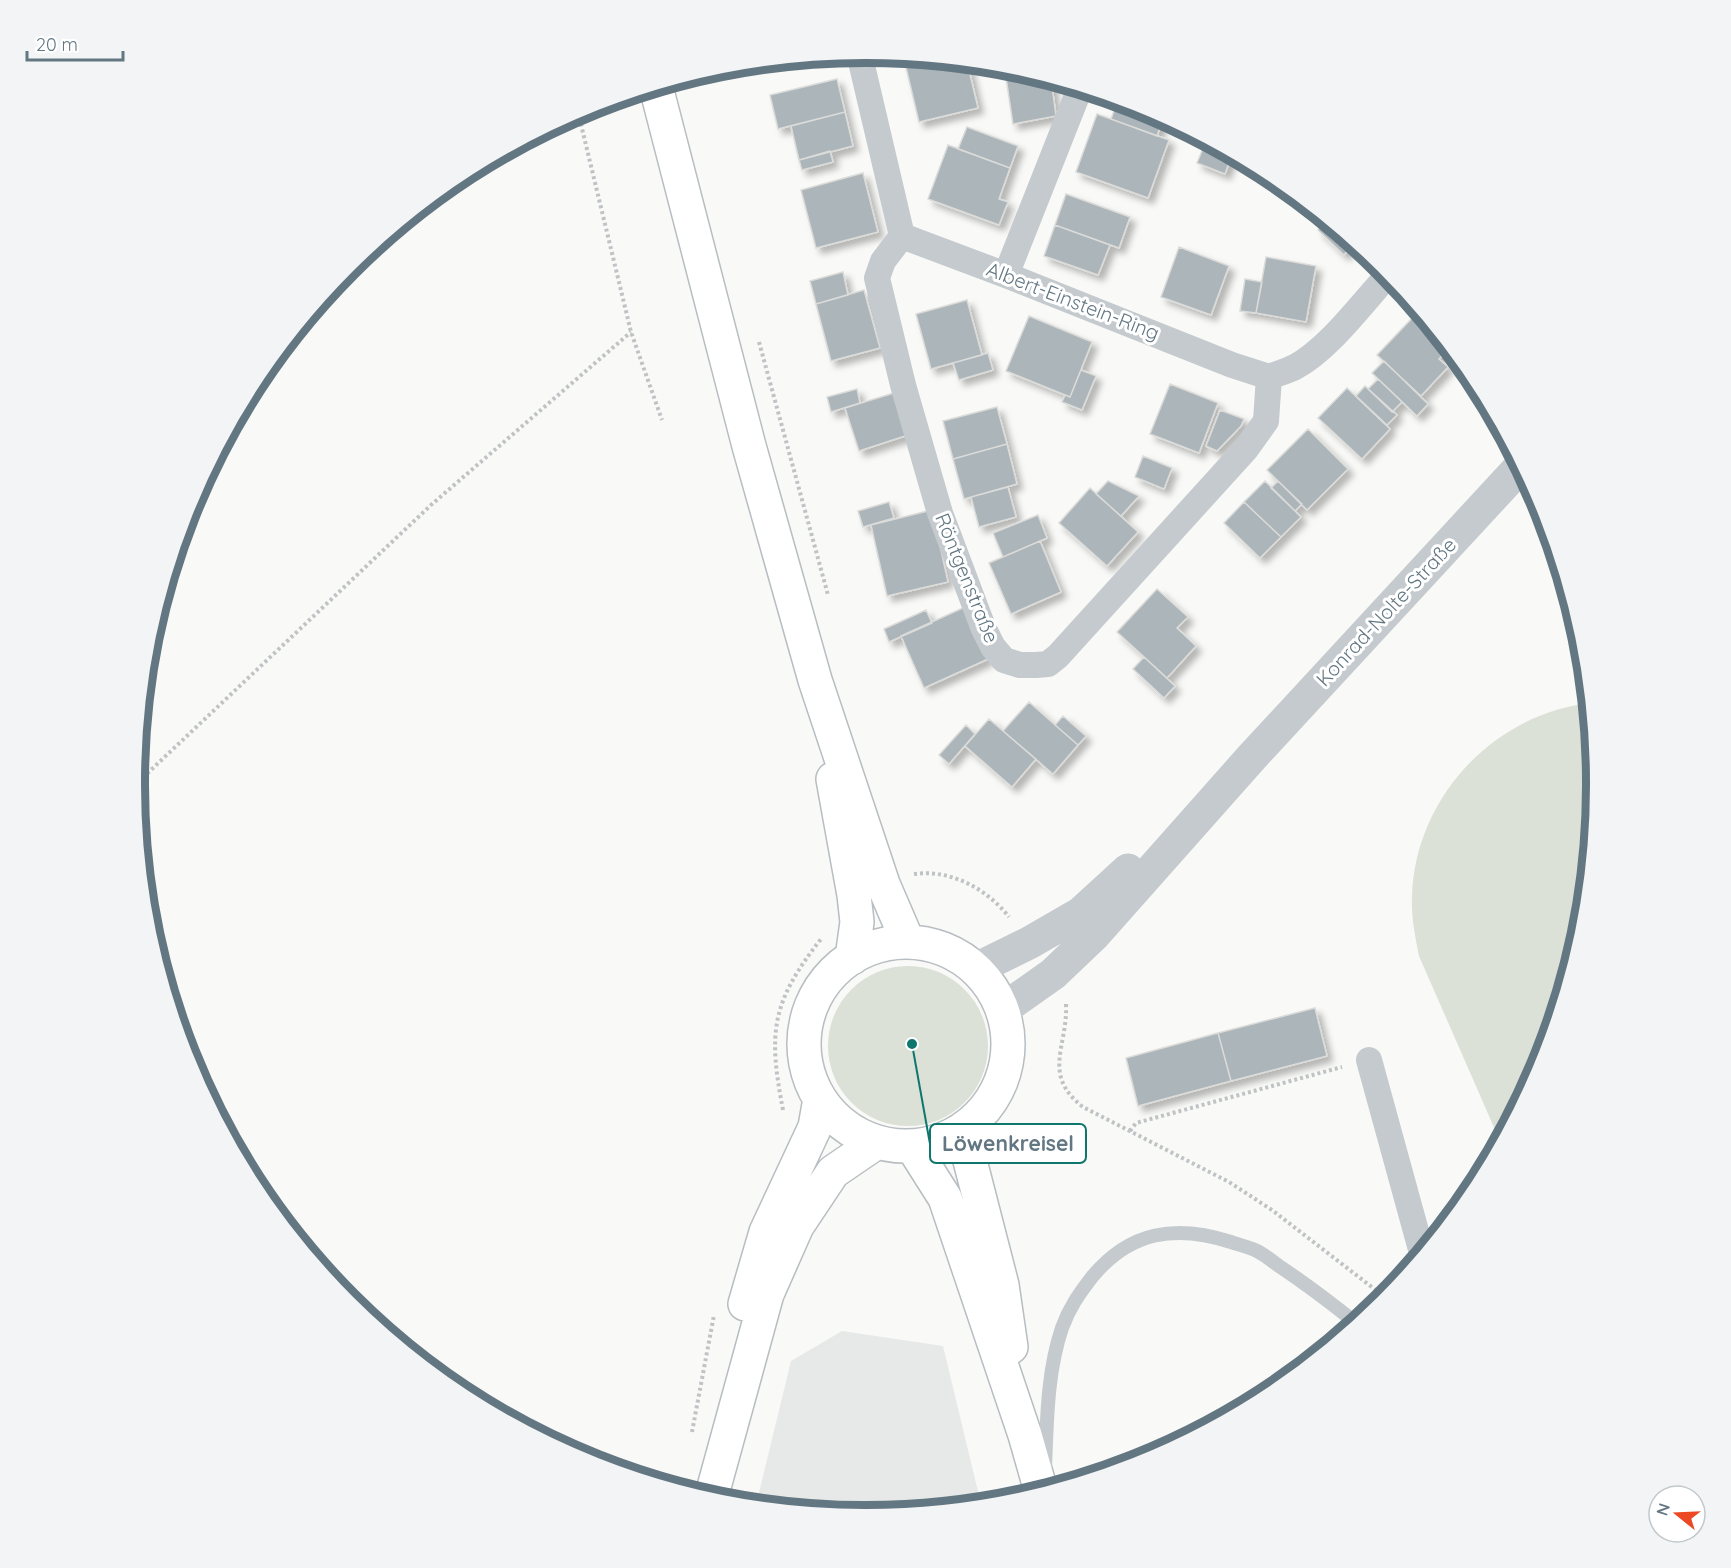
<svg xmlns="http://www.w3.org/2000/svg" width="1731" height="1568" font-family="Quicksand,sans-serif">
	<style>
		.built { fill: #e7e9e8 }
		.green { fill: #dbe1d7 }
		.building { fill: #abb5ba; stroke: #dbdbd9; stroke-width: 1.5; filter: url(#shadow) }
		.lines { fill: none; stroke-linecap: round; stroke-linejoin: round }
		.secondary-casing { stroke: #b7bdc1; stroke-width: 36 }
		.path { stroke: #c0c3c5; stroke-width: 4; stroke-dasharray: 3 3; stroke-linecap: butt }
		.service { stroke: #c4cacd; stroke-width: 14 }
		.minor { stroke: #c4cacd; stroke-width: 26 }
		.tertiary { stroke: #c4cacd; stroke-width: 33 }
		.secondary { stroke: #fff; stroke-width: 33 }
		.labels { text-anchor: middle; stroke-width: 6; stroke-linejoin: round; paint-order: stroke }
		.street-label { font-size: 20px; fill: #637783; stroke: #fff }
		.rim { fill: none; stroke: #637783; stroke-width: 8 }
		.leader { fill: none; stroke: #0f766e; stroke-width: 2 }
		.callout-dot { fill: #0f766e; stroke: #fff; stroke-width: 2 }
		.callout { fill: #fff; stroke: #0f766e; stroke-width: 2 }
		.callout-label { font-size: 21px; text-anchor: middle; font-weight: bold; fill: #637783 }
	</style>
	<defs>
		<filter id="shadow"><feDropShadow dx="5.5" dy="5.5" stdDeviation="3" flood-color="#0004"/></filter>
	</defs>
	<rect width="100%" height="100%" fill="#f9f9f7"/>
	<path class="built" d="M842,1331L943,1346L981,1504L866,1515L756,1505L791,1361Z"/>
	<path class="green" d="M1589,703L1597,784L1583,927L1541,1064L1500,1141L1419,956C1415,936 1411,916 1412,896C1415,799 1492,715 1589,703Z
		M828 1046a80 80 0 1 1 160 0a80 80 0 1 1-160 0Z"/>
	<path class="building" d="M923,58L967,62L978,108L919,122L905,63Z
		M1030,73L1051,79L1056,116L1013,124L1006,77Z
		M837,79L845,112L778,129L770,95Z
		M1118,100L1146,108L1163,118L1157,136L1111,119Z
		M845,112L853,146L799,160L791,126Z
		M1097,114L1169,140L1148,198L1076,172Z
		M967,127L1018,146L1010,168L958,149Z
		M1206,141L1232,154L1225,174L1197,163Z
		M948,145L1010,168L999,199L1008,202L999,225L928,199Z
		M830,151L833,162L802,170L799,160Z
		M863,173L878,232L816,248L801,190Z
		M1066,194L1130,217L1119,248L1055,225Z
		M1326,220L1354,243L1344,255L1318,230Z
		M1055,225L1110,245L1098,275L1044,256Z
		M1179,247L1229,266L1211,315L1161,297Z
		M1266,257L1316,266L1306,322L1256,313Z
		M843,272L848,295L816,304L810,281Z
		M1245,279L1262,282L1256,313L1240,311Z
		M864,290L880,348L831,361L816,304Z
		M967,300L982,355L931,369L916,314Z
		M1419,311L1449,348L1439,359L1448,367L1421,396L1377,355Z
		M1029,316L1092,342L1070,397L1006,371Z
		M988,353L993,370L959,380L953,363Z
		M1384,361L1428,404L1417,416L1372,373Z
		M1081,370L1096,376L1082,410L1062,402L1065,395L1070,397Z
		M1378,379L1402,402L1392,412L1368,389Z
		M1170,384L1218,403L1199,453L1150,434Z
		M1365,386L1397,415L1387,425L1356,396Z
		M1347,388L1390,429L1362,459L1318,418Z
		M857,389L860,403L831,412L827,397Z
		M894,393L908,435L859,451L845,408Z
		M997,407L1007,444L953,459L943,421Z
		M1220,410L1244,419L1241,426L1217,451L1206,446Z
		M1308,429L1348,469L1307,510L1267,470Z
		M1007,444L1017,484L964,499L953,459Z
		M1143,456L1172,468L1164,489L1135,477Z
		M1108,481L1139,496L1121,516L1096,494Z
		M1265,481L1301,517L1281,537L1244,502Z
		M1278,481L1302,504L1295,511L1271,488Z
		M1008,487L1016,517L979,527L971,497Z
		M1090,488L1138,532L1107,566L1059,523Z
		M889,502L894,518L863,527L858,511Z
		M1244,502L1281,537L1260,558L1224,523Z
		M932,510L948,582L887,596L871,525Z
		M1038,515L1047,538L1003,557L993,533Z
		M1040,541L1061,592L1011,614L989,563Z
		M1157,589L1188,617L1177,628L1196,646L1167,678L1117,632Z
		M965,607L988,659L924,688L901,636Z
		M926,610L932,623L889,642L884,629Z
		M1144,657L1175,686L1164,698L1133,669Z
		M1029,702L1078,745L1053,774L1003,731Z
		M1063,716L1086,736L1078,745L1055,725Z
		M989,719L1036,759L1012,787L965,746Z
		M966,725L975,734L949,764L939,755Z
		M1315,1008L1327,1056L1231,1081L1218,1033Z
		M1218,1033L1231,1081L1138,1106L1126,1058Z"/>
	<g class="lines">
		<defs>
			<path id="secondary" d="M656,87L749,446L815,680L883,884L908,942
				M833,779L854,895L857,922L852,958
				M804 1044a102 102 0 1 1 204 0a102 102 0 1 1-204 0Z
				M968,1125V1153L1002,1285L1011,1347
				M912,1146L945,1198L1025,1435L1041,1491
				M745,1304L766,1232L815,1127L820,1099
				M711,1498L767,1294L797,1226L833,1172L877,1142"/>
		</defs>
		<use href="#secondary" class="secondary-casing"/>
		<path class="path" d="M578,112L631,332L662,420
			M759,342L828,595
			M134,786L431,505L631,332
			M914,874C951,869 987,889 1009,917
			M1066,1004C1068,1047 1041,1074 1083,1107L1229,1182L1272,1210L1386,1298
			M783,1110C768,1032 771,1003 821,939
			M1130,1131L1136,1123L1342,1067
			M692,1432L714,1315"/>
		<path class="service" d="M1045,1467C1047,1421 1047,1372 1062,1328C1069,1308 1079,1294 1092,1277C1130,1231 1176,1224 1231,1242C1239,1245 1249,1247 1257,1251C1265,1255 1272,1261 1279,1266C1306,1284 1331,1303 1356,1323"/>
		<path class="minor" d="M859,53L902,236L1006,275L1232,365L1269,377C1277,374 1287,371 1295,367C1329,349 1363,302 1389,274
			M902,236L883,261L877,278L903,385L940,513L983,627L993,647L1004,660L1020,665H1036L1048,664L1058,656L1246,449L1266,421L1269,377
			M1006,275L1080,88
			M1369,1060L1422,1253"/>
		<path class="tertiary" d="M976,969L1029,943L1081,913L1128,870
			M1002,1010L1053,974L1094,935L1251,758L1521,466"/>
		<use href="#secondary" class="secondary"/>
	</g>
	<g class="labels">
		<g class="street-label">
			<text transform="translate(1073 301) rotate(21)" y="7">Albert-Einstein-Ring</text>
			<text transform="translate(967 578) rotate(68)" y="7">Röntgenstraße</text>
			<text transform="translate(1386 612) rotate(-47)" y="7">Konrad-Nolte-Straße</text>
		</g>
	</g>
	<path d="M0 0H1731V1568H0ZM865 63H866A720 720 0 0 1 1586 783V785A720 720 0 0 1 866 1505H865A720 720 0 0 1 145 785V783A720 720 0 0 1 865 63Z" fill="#f3f4f5" fill-rule="evenodd"/>
	<path class="rim" d="M865 63H866A720 720 0 0 1 1586 783V785A720 720 0 0 1 866 1505H865A720 720 0 0 1 145 785V783A720 720 0 0 1 865 63Z"/>
	<path class="leader" d="M912 1044L930 1144"/>
	<circle class="callout-dot" cx="912" cy="1044" r="6"/>
	<rect class="callout" x="930" y="1124" width="156" height="39" rx="6"/>
	<g class="callout-label">
		<text x="1008" y="1151">Löwenkreisel</text>
	</g>
	<g transform="translate(1677 1514) rotate(288)"><circle r="28" fill="#ffffff" stroke="#c1c9cd" stroke-width="1.5"/>
	<path d="M0-4.5L10 22L0 15L-10 22Z" fill="#ec4824"/>
	<text y="-9" font-size="16" font-weight="bold" text-anchor="middle" fill="#637783">N</text>
	</g>
	<path d="M27 51v9h96v-9" fill="none" stroke="#637783" stroke-width="3"/>
	<text x="36" y="51" font-size="18" fill="#637783" stroke="#ffffff" stroke-width="4.5" paint-order="stroke">20 m</text>
</svg>
